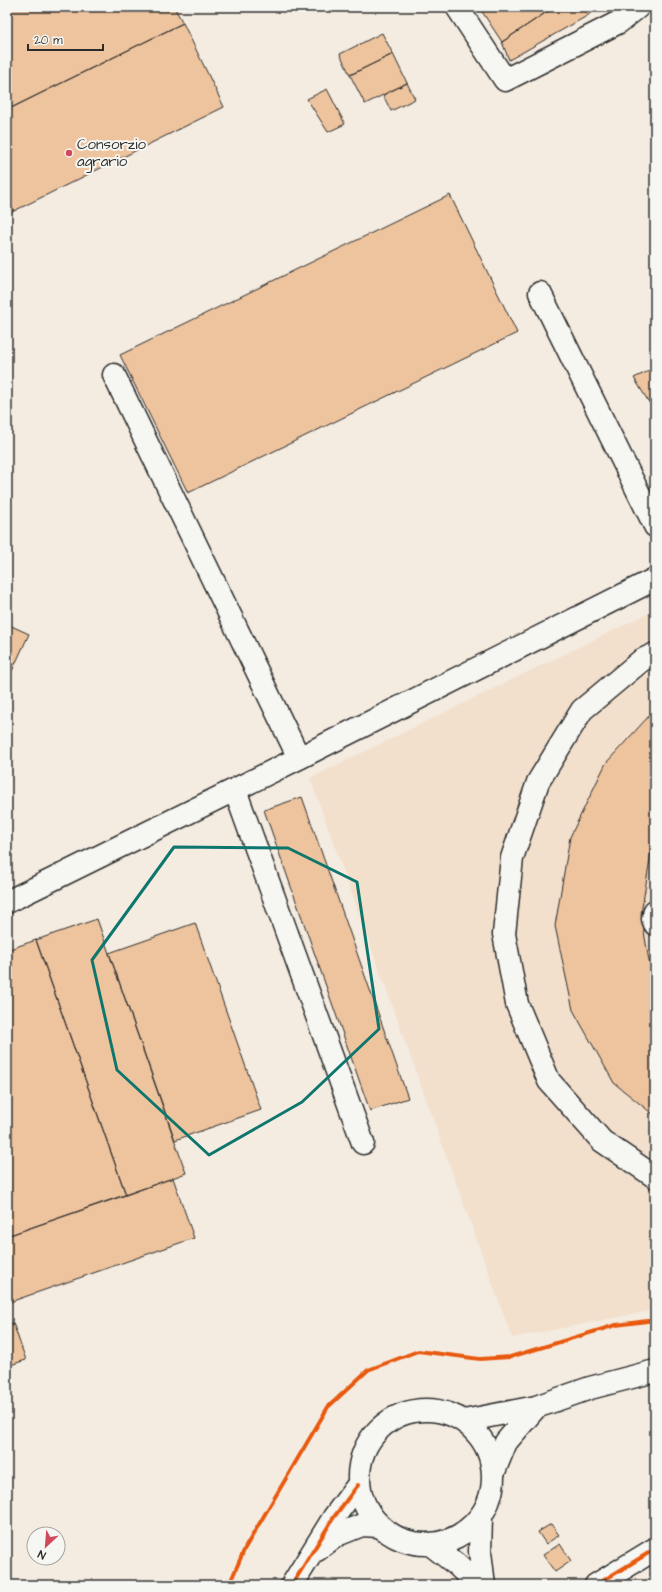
<svg xmlns="http://www.w3.org/2000/svg" width="662" height="1592" font-family="'Architects Daughter',sans-serif">
	<style>
		.built { fill: #f2e0cd }
		.building { fill: #eec49e; stroke: #2b2b2b }
		.lines { fill: none; stroke-linecap: round; stroke-linejoin: round }
		.minor-casing { stroke: #2b2b2b; stroke-width: 25 }
		.major-casing { stroke: #2b2b2b; stroke-width: 25 }
		.minor { stroke: #f6f6f2; stroke-width: 22 }
		.major { stroke: #f6f6f2; stroke-width: 22 }
		.cycleway-casing { stroke: #f6f6f2; stroke-width: 6 }
		.cycleway { stroke: #e8590c; stroke-width: 4 }
		.marked { fill: none; stroke: #0f766e; stroke-width: 3; stroke-linejoin: round }
		.poi-dot { fill: #d1495b; stroke: #f6f6f2; stroke-width: 1.5 }
		.labels { text-anchor: middle; stroke-width: 4; stroke-linejoin: round; paint-order: stroke }
		.poi-label { font-size: 15px; fill: #2b2b2b; stroke: #f6f6f2; text-anchor: start }
	</style>
	<rect width="100%" height="100%" fill="#f4ece1"/>
	<filter id="ink" filterUnits="userSpaceOnUse"><feTurbulence type="fractalNoise" baseFrequency=".025" numOctaves="2"/><feDisplacementMap in="SourceGraphic" scale="8" xChannelSelector="R" yChannelSelector="G"/><feConvolveMatrix kernelMatrix="1 2 1 2 8 2 1 2 1" color-interpolation-filters="sRGB"/></filter>
	<g filter="url(#ink)">
		<path class="built" d="M655,610V1310L512,1338L310,778Z"/>
		<path class="building" d="M7,7H174L183,23L7,110Z
			M479,7H554L502,42Z
			M554,7H598L587,16L509,60L502,42Z
			M183,23L224,107L14,211L7,196V110Z
			M382,33L393,54L350,75L340,54Z
			M393,54L407,83L365,104L350,75Z
			M407,83L415,99L391,111L383,95Z
			M327,89L345,124L328,132L307,99Z
			M450,195L517,333L188,493L120,355Z
			M7,196L14,211L7,215Z
			M655,368V402L650,404L634,378Z
			M7,624L29,634L7,682Z
			M655,712V848L651,853L641,914L649,961L655,976V1116L614,1083L573,1010L555,926L570,837L606,763L648,717Z
			M302,797L408,1098L370,1111L264,810Z
			M97,919L186,1173L126,1195L36,940Z
			M195,923L261,1110L175,1140L109,953Z
			M36,940L126,1195L7,1236V950Z
			M173,1178L194,1238L7,1303V1236Z
			M13,1323L26,1360L7,1366V1325Z
			M551,1524L559,1535L546,1544L538,1532Z
			M560,1544L571,1561L555,1572L543,1555Z"/>
		<g class="lines">
			<defs>
				<path id="minor" d="M457,7L505,80L619,22L638,7
					M540,293L655,526
					M114,375L299,758
					M655,654L642,660L582,710L538,782L512,858L504,934L517,1004L549,1081L602,1141L655,1177
					M235,790L363,1143
					M7,902L299,758L655,579
					M655,911L653,919L655,924
					M317,1550L337,1535L362,1525L379,1526
					M292,1585L334,1517L358,1485
					M596,1585L655,1549"/>
				<path id="major" d="M359 1477a67 67 0 1 1 134 0a67 67 0 1 1-134 0Z
					M464,1421L536,1407L590,1388L655,1371
					M493,1474L506,1442L536,1407
					M481,1517L480,1552L484,1585
					M430,1544L457,1565L478,1585"/>
			</defs>
			<use href="#minor" class="minor-casing"/>
			<use href="#major" class="major-casing"/>
			<use href="#minor" class="minor"/>
			<use href="#major" class="major"/>
			<defs>
				<path id="cycleway" d="M229,1585L245,1548L328,1407L368,1370L418,1351L480,1359L510,1357L616,1325L655,1320
					M292,1585L334,1517L358,1485
					M596,1585L655,1549"/>
			</defs>
			<use href="#cycleway" class="cycleway-casing"/>
			<use href="#cycleway" class="cycleway"/>
		</g>
	</g>
	<path class="marked" d="M174,847L288,848L357,882L379,1029L302,1102L209,1155L117,1070L92,960Z"/>
	<circle class="poi-dot" cx="69" cy="153" r="4"/>
	<g class="labels">
		<g class="poi-label">
			<text x="77" y="149">Consorzio<tspan x="77" dy="17">agrario</tspan></text>
		</g>
	</g>
	<rect width="662" height="1592" fill="none" stroke="#f6f6f2" stroke-width="24"/>
	<rect x="12" y="12" width="638" height="1568" fill="none" stroke="#2b2b2b" stroke-width="1.5" filter="url(#ink)"/>
	<g transform="translate(46 1546) rotate(206)"><circle r="19" fill="#f6f6f2" stroke="#a5a5a2"/>
	<path d="M0-3L7 15L0 10L-7 15Z" fill="#d1495b"/>
	<text y="-6" font-size="11" font-weight="bold" text-anchor="middle" fill="#2b2b2b">N</text>
	</g>
	<path d="M28 44v6h75v-6" fill="none" stroke="#2b2b2b" stroke-width="2"/>
	<text x="34" y="44" font-size="12" fill="#2b2b2b" stroke="#f6f6f2" stroke-width="3" paint-order="stroke">20 m</text>
</svg>
